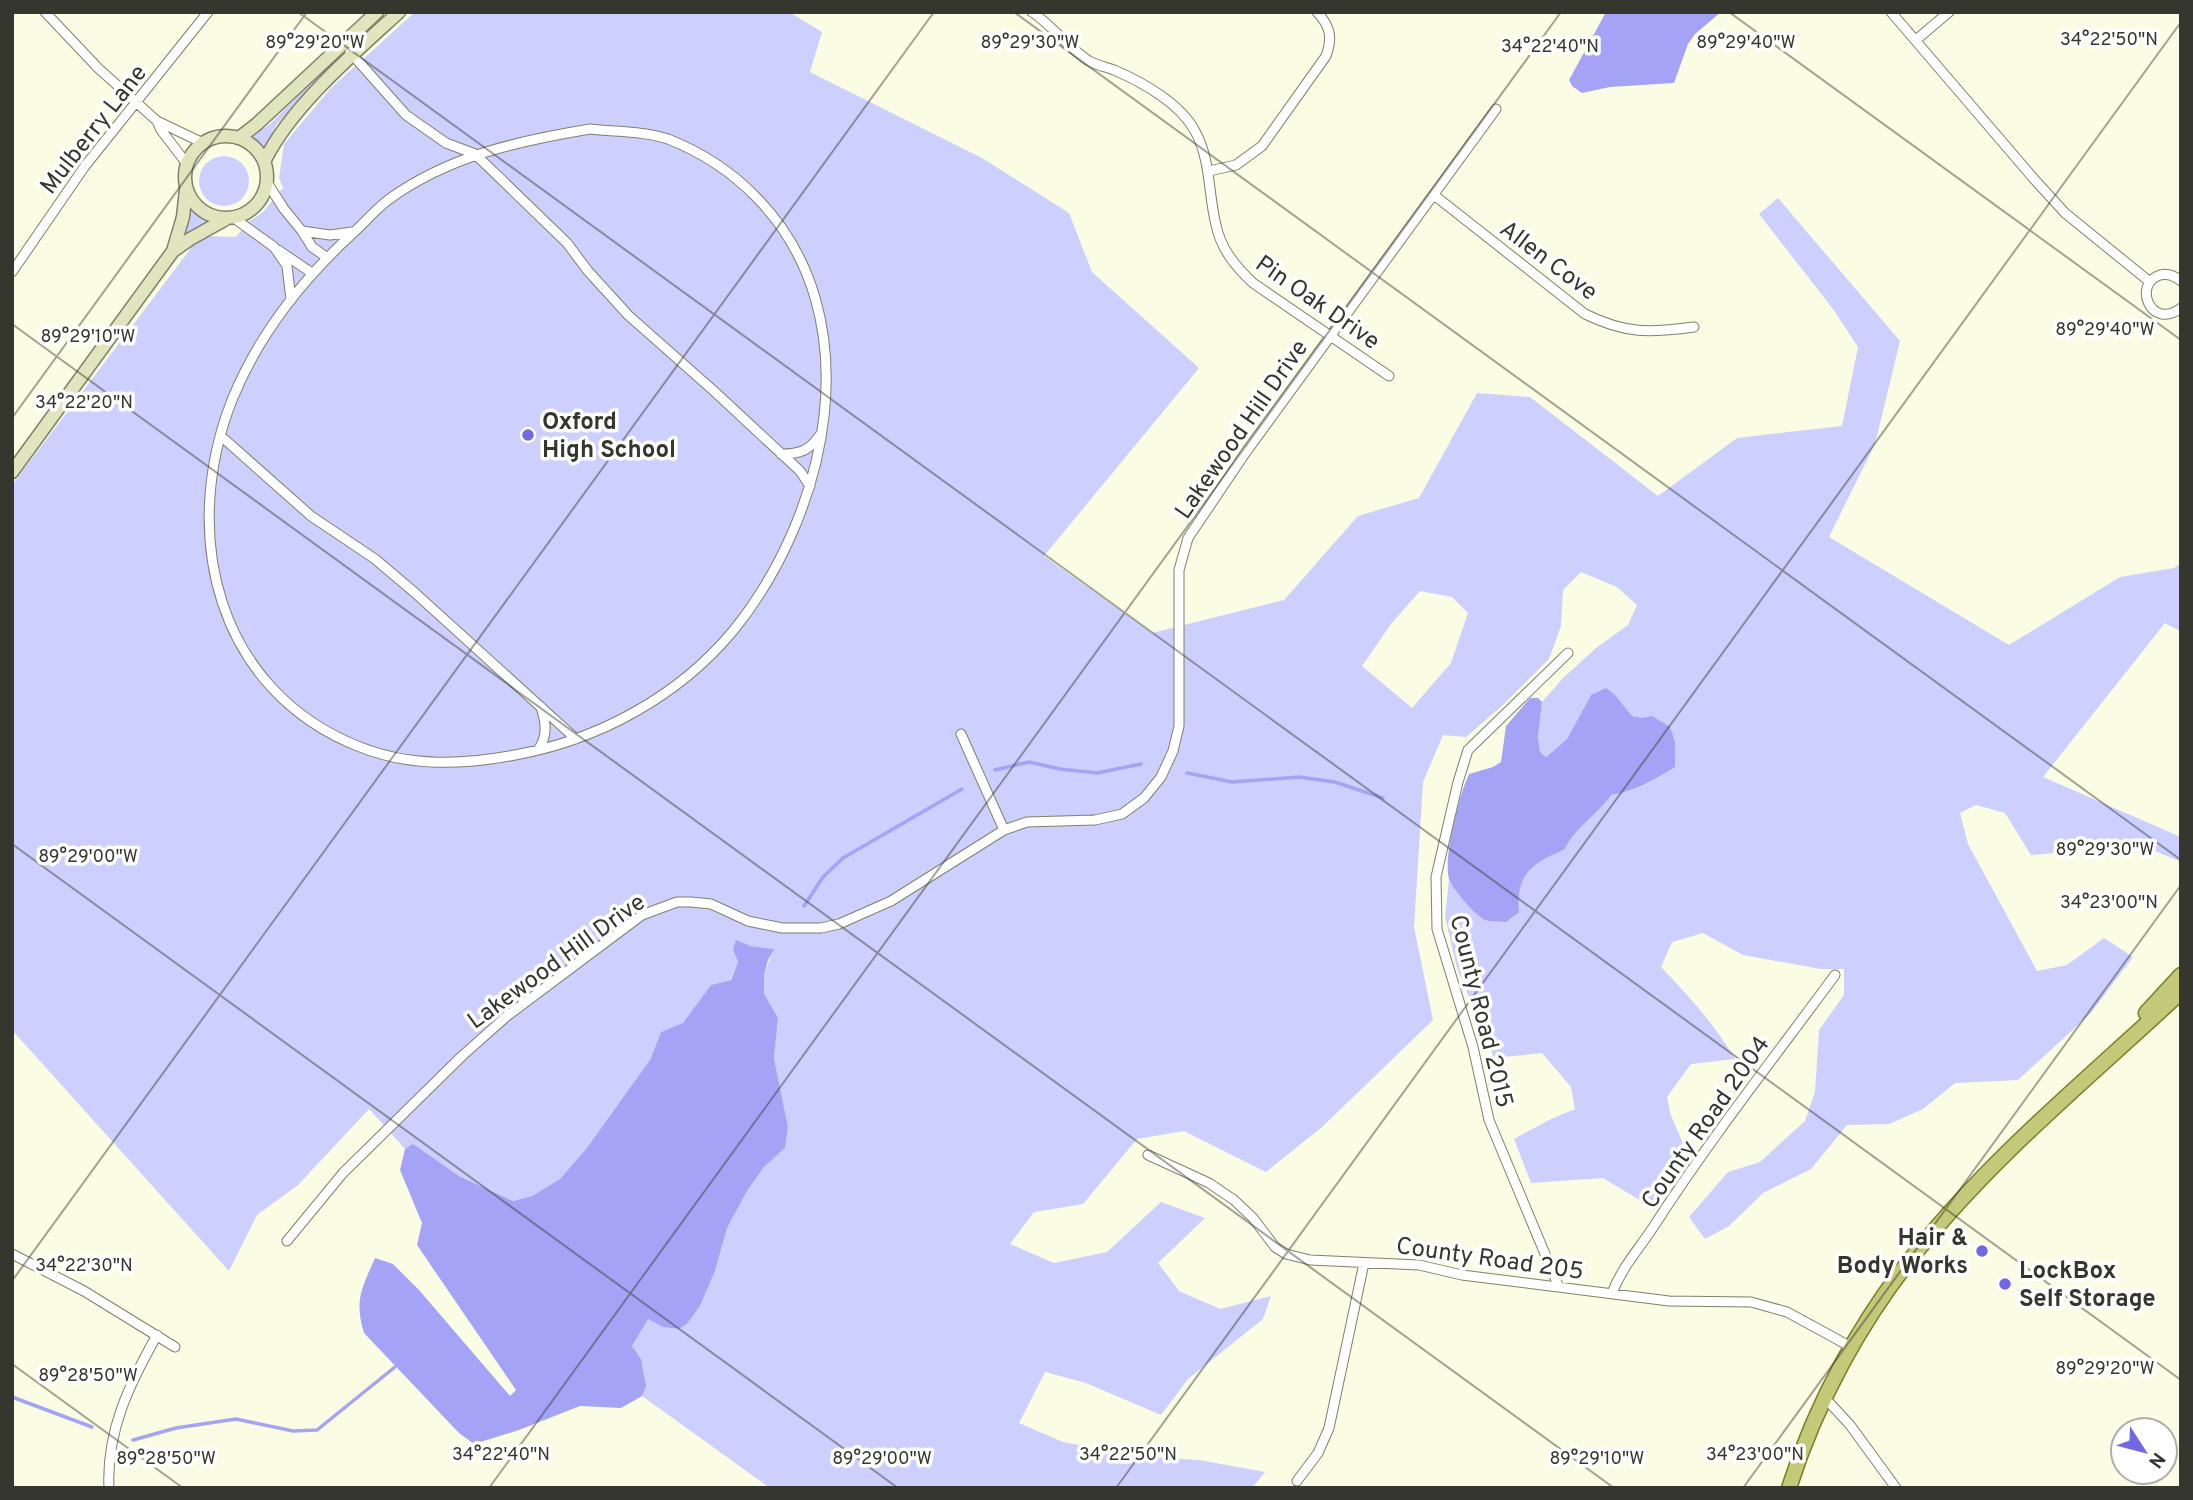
<svg xmlns="http://www.w3.org/2000/svg" width="2193" height="1500" font-family="Overpass,sans-serif">
	<style>
		.green { fill: #cdcffe; fill-rule: evenodd }
		.water { fill: #a4a3f6 }
		.lines { fill: none; stroke-linecap: round; stroke-linejoin: round }
		.stream { stroke: #a4a3f6; stroke-width: 3.5 }
		.street-casing { stroke: #7e816b; stroke-width: 11 }
		.secondary-casing { stroke: #7e816b; stroke-width: 15 }
		.primary-casing { stroke: #787e25; stroke-width: 17 }
		.street { stroke: #fff; stroke-width: 9 }
		.secondary { stroke: #e1e4bc; stroke-width: 12 }
		.primary { stroke: #c4c97a; stroke-width: 14 }
		.ticks { fill: none; stroke: #35362d; stroke-width: 2; stroke-opacity: 0.45 }
		.poi-dot { fill: #7368e3; stroke: #fff; stroke-width: 2.5 }
		.labels { text-anchor: middle; stroke-width: 7; stroke-linejoin: round; paint-order: stroke }
		.street-label { font-size: 24px; fill: #35362d; stroke: #fff }
		.poi-label { font-size: 24px; font-weight: bold; fill: #35362d; stroke: #fff; text-anchor: start }
		.ticks-label { font-size: 18px; text-anchor: middle; fill: #35362d; stroke: #fff; stroke-width: 7; stroke-linejoin: round; paint-order: stroke }
	</style>
	<rect width="100%" height="100%" fill="#fafde4"/>
	<path class="green" d="M415,12H789L822,32L810,72L982,158L1069,213L1092,272L1199,368L1044,556L1152,633L1284,600L1358,516L1419,498L1477,393L1530,397L1658,496L1737,438L1842,426L1858,347L1833,309L1759,214L1778,198L1900,341L1875,444L1829,537L2009,645L2120,577L2174,568L2181,563V632L2165,623L2043,777L2181,837V862L2155,851L2110,841L2076,851L2031,855L2005,813L1976,805L1960,813L1968,844L2037,971L2067,965L2104,938L2133,957L2090,1014L2018,1080L1955,1083L1923,1109L1889,1124L1847,1125L1811,1169L1763,1193L1729,1226L1705,1239L1689,1217L1728,1172L1760,1162L1805,1121L1815,1092L1819,1030L1844,995V969H1821L1743,955L1703,933L1672,942L1661,967C1689,996 1715,1025 1735,1059L1691,1064L1667,1097L1671,1116L1686,1150L1651,1207L1603,1178L1531,1183L1514,1139L1551,1119L1575,1109L1571,1087L1542,1053L1494,1058L1457,968L1445,917L1449,880L1460,897L1519,912C1516,874 1532,863 1564,850C1575,828 1598,815 1611,794C1635,792 1655,780 1675,767L1643,718L1632,716L1615,695H1591L1567,739L1546,757L1540,752L1538,737L1542,702L1562,679L1596,648L1628,625L1637,605L1617,587L1581,572L1563,590L1561,626L1549,659L1503,705L1466,737L1443,735L1423,782L1414,927L1433,1020L1322,1127L1266,1172L1184,1131L1137,1139L1083,1204L1034,1212L1010,1244L1054,1263L1107,1252L1161,1202L1205,1218L1158,1263L1179,1291L1220,1309L1271,1296L1263,1319L1188,1379L1161,1415L1086,1383L1045,1372L1019,1423L1063,1442L1136,1456L1199,1460L1265,1472L1252,1488H770L642,1396C649,1379 642,1361 632,1346L648,1318L663,1327L679,1329L687,1324L700,1306L715,1271L727,1228L747,1191L764,1167L785,1148L788,1127L774,1058L778,1018L764,995V975L773,949L750,946L733,950L738,962L730,980L711,985L683,1024L661,1032L650,1060L588,1148L560,1179L532,1196L513,1201L459,1176L413,1145L405,1149L369,1109L298,1185L257,1215L229,1271L12,1030V485L194,244L207,236L236,237L248,222L262,213L283,188L279,178L284,144L331,88ZM1420,591L1452,597L1468,613L1451,663L1412,708L1362,666L1391,624Z
		M335,58L337,63L276,125L263,153L248,139L270,124Z
		M199 181a25 25 0 1 1 50 0a25 25 0 1 1-50 0Z
		M188,198L197,210L213,218V221L192,230L178,242Z"/>
	<path class="water" d="M1606,12H1721L1695,34L1688,44L1674,83L1610,87L1582,93L1572,86L1569,80Z
		M1606,688L1615,695L1632,716L1643,718L1652,716L1670,727L1675,742V767C1655,780 1635,791 1611,795C1597,815 1575,828 1564,850C1532,863 1516,874 1519,912L1506,922C1500,921 1490,922 1485,920C1475,915 1453,890 1449,879C1443,857 1459,795 1469,774L1493,767L1501,762L1506,726L1530,698H1538L1542,702L1538,737L1540,752L1546,757L1567,739L1591,695Z
		M736,940L750,946L774,949L768,960L764,975V994L778,1018L774,1058L788,1127L785,1148L764,1167L747,1191L727,1228L715,1271L700,1306L687,1324L679,1329L663,1327L648,1319L632,1346L641,1359L646,1386L642,1396L621,1408L580,1406L519,1430L474,1444L459,1433L364,1333C354,1300 362,1288 375,1258L393,1264L419,1290L510,1396L516,1390L417,1245L422,1223L400,1170L405,1149L413,1144L459,1176L513,1201L532,1196L560,1179L587,1148L650,1060L661,1032L683,1023L711,985L731,980L738,962L733,950Z"/>
	<g class="lines">
		<path class="stream" d="M995,770L1029,762L1060,769L1097,773L1141,764
			M1187,773L1232,782L1299,777L1335,782L1383,798
			M804,906L823,877L843,858L962,789
			M12,1397L92,1427
			M133,1440L176,1428L236,1419L293,1431L317,1430L395,1367"/>
		<defs>
			<path id="street" d="M45,12L98,68L157,121L203,143
				M1032,12C1052,25 1067,47 1089,61C1096,65 1106,67 1114,70C1142,82 1180,103 1195,131C1211,160 1208,193 1216,225C1221,249 1235,266 1253,283L1389,376
				M1891,12L2034,179L2065,213L2150,282
				M1916,40L1949,12
				M350,52L406,115L446,143L475,154L567,243L588,271L628,315L715,392L800,471L810,486
				M157,121L161,130L187,164
				M590,129C615,132 644,131 668,139C701,152 733,173 757,198C873,317 828,514 733,631C678,697 598,740 515,755C463,765 410,767 360,747C217,691 179,535 232,400C258,336 302,280 352,234C364,223 375,210 388,200C448,156 518,141 590,129Z
				M1209,171L1236,165L1262,146L1326,56C1333,37 1330,26 1317,12
				M268,184L284,209L302,231L330,235L352,232
				M1434,195L1585,314C1626,334 1649,333 1694,327
				M234,218L274,247L287,266L291,300
				M302,231L312,247L326,257
				M278,250L312,273
				M12,272L85,166L208,12
				M2181,281C2175,276 2168,273 2160,275C2132,284 2151,331 2181,308
				M222,437L311,516L375,559L414,592L576,739
				M781,454C800,454 809,451 820,435
				M961,734L1004,830
				M538,750C548,736 546,723 541,707
				M1148,1155L1209,1183L1234,1200L1253,1218L1275,1247L1286,1254L1310,1260L1419,1265L1462,1275L1669,1301L1751,1302L1787,1312L1853,1348
				M287,1241L343,1173L462,1056L507,1016L642,915L677,902H691L711,904L748,921L782,928H821L839,924L891,901L1004,830L1027,822L1095,820L1122,814L1144,798L1161,777L1173,751L1179,726V570L1188,538L1246,452L1496,109
				M12,1254L84,1291L175,1347
				M1558,1285L1489,1120L1473,1047L1437,929L1436,877L1458,782L1468,750L1568,653
				M1612,1293C1622,1267 1639,1249 1654,1226C1710,1139 1774,1058 1835,975
				M1825,1398L1850,1425L1896,1488
				M1297,1481L1318,1453L1329,1428L1364,1263
				M109,1488C106,1431 130,1383 157,1335"/>
			<path id="secondary" d="M185 177a41 41 0 1 1 82 0a41 41 0 1 1-82 0Z
				M239,138L257,124L377,12
				M265,160C292,106 354,53 399,12
				M173,251L183,217L186,190
				M12,472L173,251L190,239L226,219"/>
			<path id="primary" d="M2146,1013L2181,975
				M1789,1488C1816,1403 1861,1320 1917,1251C1994,1155 2091,1076 2181,992"/>
		</defs>
		<use href="#street" class="street-casing"/>
		<use href="#secondary" class="secondary-casing"/>
		<use href="#primary" class="primary-casing"/>
		<use href="#street" class="street"/>
		<use href="#secondary" class="secondary"/>
		<use href="#primary" class="primary"/>
	</g>
	<path class="ticks" d="M298,12L2181,1380M1014,12L2181,860M1729,12L2181,340M12,324L1614,1488M12,418L307,12M12,844L898,1488M12,1281L934,12M12,1364L183,1488M489,1488L1561,12M1116,1488L2181,22M1743,1488L2181,885"/>
	<g class="poi-dot">
		<circle cx="528" cy="435" r="7"/>
		<circle cx="1982" cy="1251" r="7"/>
		<circle cx="2005" cy="1284" r="7"/>
	</g>
	<g class="labels">
		<g class="street-label">
			<text transform="translate(93 129) rotate(-52)" y="8">Mulberry Lane</text>
			<text transform="translate(1549 260) rotate(37)" y="8">Allen Cove</text>
			<text transform="translate(1318 302) rotate(35)" y="8">Pin Oak Drive</text>
			<text transform="translate(1241 429) rotate(-55)" y="8">Lakewood Hill Drive</text>
			<text transform="translate(556 961) rotate(-36)" y="8">Lakewood Hill Drive</text>
			<text transform="translate(1482 1011) rotate(76)" y="8">County Road 2015</text>
			<text transform="translate(1705 1122) rotate(-55)" y="8">County Road 2004</text>
			<text transform="translate(1490 1258) rotate(8)" y="8">County Road 205</text>
		</g>
		<g class="poi-label">
			<text x="542" y="429">Oxford<tspan x="542" dy="28">High School</tspan></text>
			<text x="1968" y="1245" text-anchor="end">Hair &amp;<tspan x="1968" dy="28">Body Works</tspan></text>
			<text x="2019" y="1278">LockBox<tspan x="2019" dy="28">Self Storage</tspan></text>
		</g>
	</g>
	<g class="ticks-label">
		<text x="2109" y="45">34°22'50"N</text>
		<text x="1030" y="48">89°29'30"W</text>
		<text x="1746" y="48">89°29'40"W</text>
		<text x="315" y="48">89°29'20"W</text>
		<text x="1550" y="52">34°22'40"N</text>
		<text x="2105" y="335">89°29'40"W</text>
		<text x="88" y="342">89°29'10"W</text>
		<text x="84" y="408">34°22'20"N</text>
		<text x="2105" y="855">89°29'30"W</text>
		<text x="88" y="862">89°29'00"W</text>
		<text x="2109" y="908">34°23'00"N</text>
		<text x="84" y="1271">34°22'30"N</text>
		<text x="2105" y="1374">89°29'20"W</text>
		<text x="88" y="1381">89°28'50"W</text>
		<text x="501" y="1460">34°22'40"N</text>
		<text x="1128" y="1460">34°22'50"N</text>
		<text x="1755" y="1460">34°23'00"N</text>
		<text x="166" y="1464">89°28'50"W</text>
		<text x="882" y="1464">89°29'00"W</text>
		<text x="1597" y="1464">89°29'10"W</text>
	</g>
	<rect width="2193" height="1500" fill="none" stroke="#35362d" stroke-width="28"/>
	<g transform="translate(2144 1451) rotate(126)"><circle r="33" fill="#ffffff" stroke="#aeafab" stroke-width="2"/>
	<path d="M0-5L12 26L0 18L-12 26Z" fill="#7368e3"/>
	<text y="-10" font-size="19" font-weight="bold" text-anchor="middle" fill="#35362d">N</text>
	</g>
</svg>
